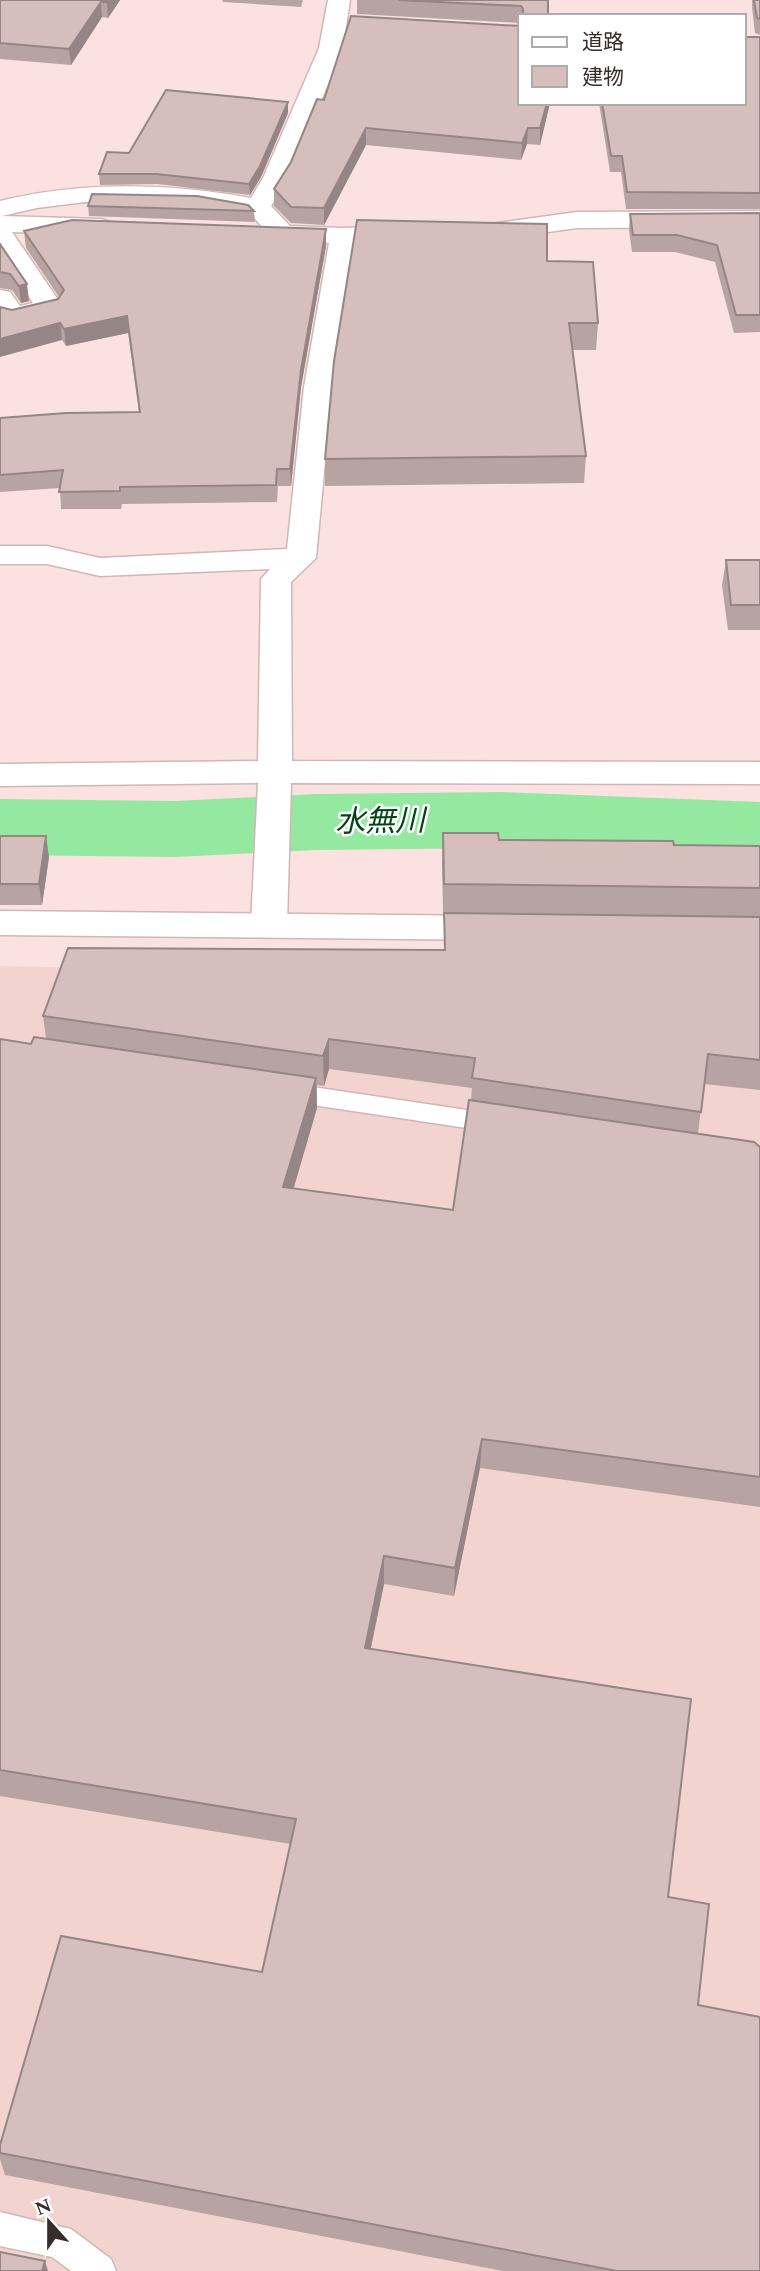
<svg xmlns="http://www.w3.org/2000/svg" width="760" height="2271" font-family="Spectral,'Noto Sans JP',serif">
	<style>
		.built { fill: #f3d3d0 }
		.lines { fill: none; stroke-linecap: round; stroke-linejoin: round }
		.river { fill: #94e8a0; fill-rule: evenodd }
		.service-casing { stroke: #cfb7b5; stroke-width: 3 }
		.minor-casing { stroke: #cfb7b5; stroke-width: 3 }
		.tertiary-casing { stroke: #cfb7b5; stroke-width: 3 }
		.service { fill: #fff; fill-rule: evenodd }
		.minor { fill: #fff; fill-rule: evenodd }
		.tertiary { fill: #fff; fill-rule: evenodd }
		.wall { fill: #b7a3a2; fill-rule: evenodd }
		.shaded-wall { fill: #958584 }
		.building { fill: #d5bebc; stroke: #958584; stroke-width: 2 }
		.labels { text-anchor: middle; stroke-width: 5; stroke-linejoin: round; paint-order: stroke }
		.water-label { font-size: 30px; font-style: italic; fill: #024317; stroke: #fff }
	</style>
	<rect width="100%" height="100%" fill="#fbe2e0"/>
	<path class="built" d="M0,966L760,981V2271H0Z"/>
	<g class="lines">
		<path class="river" d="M504,792L760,802V858L504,848L315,850L175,857L0,855V799L175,801L315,794Z"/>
		<defs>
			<path id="service" d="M286,1083L500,1115L509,1118L512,1124L509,1130L500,1133L286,1101L277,1098L274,1092L277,1086Z
				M0,2212L71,2229L111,2259L116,2271H71L52,2257L0,2246Z"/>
			<path id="minor" d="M328,0H350L343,48L289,178L271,206L290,226L343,228L405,226L414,228L418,234L414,240L355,243L332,387L316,558L291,582L292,761L760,762V784L291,783L287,924L282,933L269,936L256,933L251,924L258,783L0,786V764L258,761L261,579L270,569L100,576L47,564H0V546H47L100,558L287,549L304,387L329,243L264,239L260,233L263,228L250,213L198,204L85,202L37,208L2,216L101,219L110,222L114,227L110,232L101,235L12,232L63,307L59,313L13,324L3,322L0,317V290L10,292L20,306L33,303L0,254V201C83,181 168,183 251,198L263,178L319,48Z
				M760,211V227L577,228L497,239L488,237L484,231L488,225L497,223L577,212Z"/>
			<path id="tertiary" d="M0,911L495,916L508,919L513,928L508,937L495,940L0,935Z"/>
		</defs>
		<use href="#service" class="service-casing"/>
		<use href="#minor" class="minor-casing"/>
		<use href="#tertiary" class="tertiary-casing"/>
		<use href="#service" class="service"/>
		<use href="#minor" class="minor"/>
		<use href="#tertiary" class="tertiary"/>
	</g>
	<path class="wall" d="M0,0H120L108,18L102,17L71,65L0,59Z
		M222,0H303L301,7L223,2Z
		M357,0H548V16H520V23L357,14Z
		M752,0H760V35L755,33L752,7Z
		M746,37H760V209H626L621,172H610L599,103H744Z
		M317,99L550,103L540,145L527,144L521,160L366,145L324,225L291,223L274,206V189L291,162Z
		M288,102V113L261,177L250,195L157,184L100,185L99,174Z
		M88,206L254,211L255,222L89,216Z
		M760,213V332L734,333L715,262L675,252H632L629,230L630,214Z
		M24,231L326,246L301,387L291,486H278L277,502L122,504L121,509H61L60,488L0,492V418L139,412L128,333L66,346L62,340L12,310L58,299L59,297L26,248Z
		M0,244L29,301L21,303L12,290L0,288Z
		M547,261L598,323L596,350H572L586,456L584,483L325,486V459Z
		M726,560H760V630H728L722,585Z
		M443,833L499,840L674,845L760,846V1090L704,1084L698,1133L760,1147V1507L480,1468L454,1596L384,1584L371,1648L668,1897L698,2005L760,2271H503L5,2175L0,2159V2145L262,1972L291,1844L0,1796V1039L31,1044L46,1038L43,1016L444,950V914H443L442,862ZM329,1069L472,1088L471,1100L453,1210L293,1189L317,1108V1085L324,1086Z
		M0,836L49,857L42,905H0Z"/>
	<path class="shaded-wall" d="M109,0H120L108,18L107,2Z
		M101,2L102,17L71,65L69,49Z
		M288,102V113L261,177L250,195L249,184Z
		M547,103H550L540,145V128Z
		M366,128V145L324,225V208Z
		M528,128L527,144L521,160L522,143Z
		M326,229V246L301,387L291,486L290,469L301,370Z
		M27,284L29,301L21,303L19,286Z
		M127,316L128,333L66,346L64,329Z
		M60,323L62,340L0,357V339Z
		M46,836L49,857L42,905L39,884Z
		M329,1039V1069L324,1086L323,1056Z
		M316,1078L317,1108L285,1218L283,1187Z
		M482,1439L480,1468L454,1596L455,1568Z
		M384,1556V1584L365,1675V1648Z
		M45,2261L48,2271H42Z"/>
	<path class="building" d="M0,0H109L107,2H101L69,49L0,43Z
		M398,0H548V16H523V9L521,6Z
		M754,0H760V19L757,18Z
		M351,16L520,26V103H547L540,128H528L522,143L366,128L324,208L291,207L274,189L291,162L317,99L324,100Z
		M744,33L746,37H760V193L627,192L622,156H611L602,103H744Z
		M166,90L288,102L260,166L249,184L156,174H99L107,152L129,153Z
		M92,194L197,196L248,205L254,211L88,206Z
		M760,213V315H736L717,245L677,235H633L630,214Z
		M72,220L326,229L301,370L290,469H277L276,485L120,487V491L59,492L63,470L0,475V418L66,413L140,412L127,316L64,329L60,323L0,339V307L12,310L58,299L64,290L24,231Z
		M357,220L547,224V261L593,262L598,323H569L586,456L325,459L334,361Z
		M0,244L27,284L19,286L10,274L0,272Z
		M726,560H760V605H731Z
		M443,833H498L499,840L673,841L674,845L760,846V888L444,884Z
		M0,836H46L39,884H0Z
		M444,913L760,917V1060L708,1054L701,1112L472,1078L475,1058L329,1039L323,1056L43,1016L68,948L445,950Z
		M34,1037L316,1078L283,1187L453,1210L469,1100L754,1142L760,1147V1477L482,1439L455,1568L384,1556L365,1648L691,1699L668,1897L709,1904L698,2005L760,2017V2271H617L0,2153V2145L61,1936L262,1972L296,1819L0,1770V1039L31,1044Z
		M0,2252L45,2261L42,2271H0Z"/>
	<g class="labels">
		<g class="water-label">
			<text transform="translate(380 821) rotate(-1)" y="10">水無川</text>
		</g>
	</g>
	<rect x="518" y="14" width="228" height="91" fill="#ffffff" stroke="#aeabaa" stroke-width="2"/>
	<rect x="532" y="37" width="35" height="10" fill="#ffffff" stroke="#aeabaa" stroke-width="2"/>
	<text x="582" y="49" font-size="21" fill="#352c2b">道路</text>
	<rect x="532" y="66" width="35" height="21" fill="#d5bebc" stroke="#aeabaa" stroke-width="2"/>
	<text x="582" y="84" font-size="21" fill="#352c2b">建物</text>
	<g transform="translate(49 2222) rotate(339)" stroke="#ffffff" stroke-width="5" paint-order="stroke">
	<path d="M0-5L12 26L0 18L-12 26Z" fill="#352c2b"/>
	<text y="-10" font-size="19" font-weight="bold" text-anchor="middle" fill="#352c2b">N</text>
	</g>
</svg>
